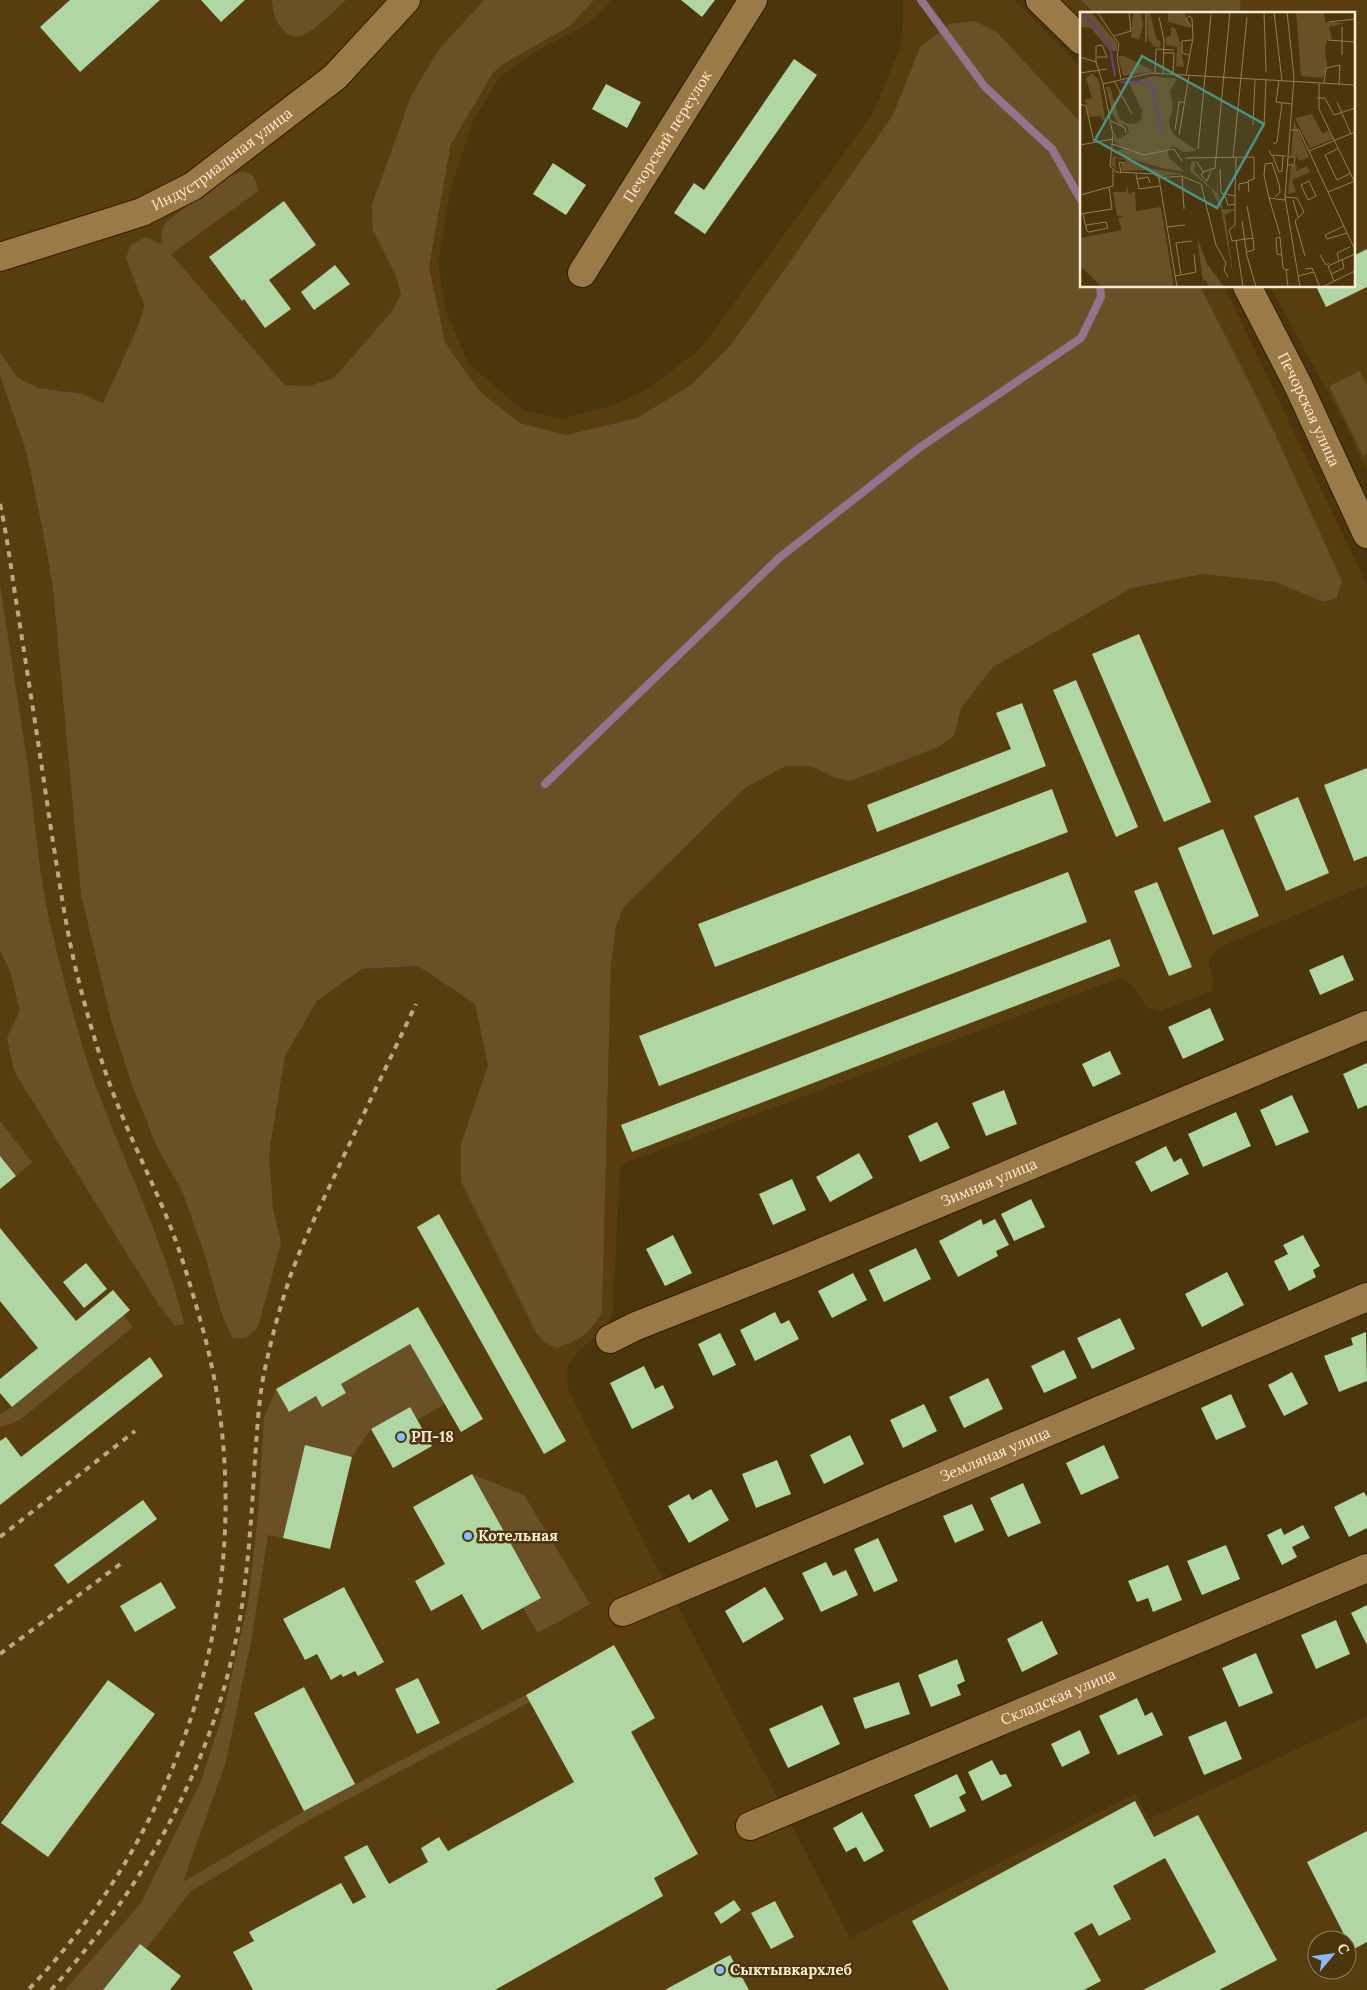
<svg xmlns="http://www.w3.org/2000/svg" width="1367" height="1990" font-family="Lora,serif">
	<style>
		.built { fill: #583e0f; fill-rule: evenodd }
		.green { fill: #695027 }
		.lines { fill: none; stroke-linecap: round; stroke-linejoin: round }
		.stream { stroke: #92748c; stroke-width: 8 }
		.building { fill: #b0d6a4 }
		.street-casing { stroke: #2d1d03; stroke-width: 30 }
		.street { stroke: #9a7a47; stroke-width: 28 }
		.rail { stroke: #bba888; stroke-width: 4; stroke-dasharray: 6 6; stroke-linecap: butt }
		.poi-dot { fill: #8cb9fc; stroke: #4b350c; stroke-width: 2 }
		.labels { text-anchor: middle; stroke-width: 5; stroke-linejoin: round; paint-order: stroke }
		.street-label { font-size: 15px; fill: #fdecd2; stroke: #4b350c }
		.poi-label { font-size: 15px; font-weight: bold; fill: #fdecd2; stroke: #4b350c; text-anchor: start }
		.inset-river { fill: none; stroke: #64416e; stroke-width: 2.5 }
		.inset-road { fill: none; stroke: #927e5b; stroke-width: 1 }
		.view { fill: #4a9487; fill-opacity: 0.15; stroke: #4a9487; stroke-width: 2.5 }
		.inset-edge { fill: none; stroke: #fdecd2; stroke-width: 2.5 }
	</style>
	<rect width="100%" height="100%" fill="#4b350c"/>
	<path class="built" d="M0,0H484L439,49L373,231L395,274L401,294L392,311L334,378L309,386L285,385L164,246L126,259L144,305L139,324L103,403L83,394L38,388L17,377L0,352Z
		M594,0H611L588,24L534,52L500,77L474,118L450,191L438,262L445,309L469,364L523,410L561,419L614,405L648,389L700,349L872,115L902,44L903,0H1014L1081,67V123L997,32L920,47L893,115L731,345L691,385L637,418L566,435L520,423L479,391L445,342L429,266L451,144L493,73L502,65L570,26Z
		M1062,0H1367V473L1346,426L1270,286H1353V14H1081V20Z
		M1200,286H1224L1367,585V885L1222,946L1212,954L1209,964L1214,981L1212,991L1160,1011L1147,1007L1128,981L1120,978L620,1165L613,1306L611,1317L607,1326L577,1353L570,1362L567,1371L568,1388L653,1560L678,1606L850,1938L1135,1794L1149,1819L1367,1716V1990H0V375L26,451L43,532L53,589L81,895L111,1020L131,1084L157,1147L182,1191L205,1256L220,1309L281,1243L273,1207L269,1155L285,1056L317,1001L362,969L418,966L475,1004L488,1066L461,1143L575,1341L594,1328L602,1312L611,964L616,926L624,907L745,788L786,766H811L833,777L954,736L961,708L993,667L1132,588L1203,574L1275,582L1324,602L1337,597L1342,581L1273,429ZM1317,1940H1347V1970H1317Z"/>
	<path class="green" d="M272,0H346C335,10 320,26 307,33C284,46 273,18 272,0Z
		M484,0H594L570,26L502,65L493,73L451,144L429,266L445,342L479,391L520,423L566,435L637,418L691,385L731,345L893,115L920,47L950,24L975,21L997,32L1081,123V286H1200L1273,429L1342,581L1337,597L1324,602L1275,582L1203,574L1132,588L993,667L961,708L954,736L938,747L850,781L833,777L811,766H786L745,788L624,907L616,926L611,964L602,1312C591,1334 580,1340 557,1348L544,1342L535,1331L461,1181V1143L488,1066L475,1004L418,966L362,969L317,1001L285,1056L269,1155L273,1207L281,1243L258,1327L246,1338H232L220,1309L205,1256L182,1191L157,1147L131,1083L111,1020L81,895L53,589L43,532L26,451L0,375V352L17,377L38,388L83,394L103,403L139,324L144,305L126,259L130,245L146,237L163,245C160,236 161,231 166,222C181,211 227,172 242,172C253,171 257,182 258,191L171,254L285,385L309,386L334,378L392,311L401,294L395,274L373,231L372,205L411,96L439,49Z
		M1081,0H1240L1241,14H1095Z
		M1360,371L1367,385V454L1363,456L1329,386Z
		M0,584C9,645 19,706 28,767C35,819 38,871 50,923C58,959 68,995 78,1031C106,1131 160,1222 184,1324L175,1326L158,1304L14,1071L7,1037L20,1011L10,971L0,950Z
		M0,1121L32,1162L16,1176L0,1156Z
		M123,1315L133,1327L20,1420L0,1427V1414L12,1407Z
		M410,1344L445,1404L417,1420L409,1407L371,1429L352,1457L305,1446L283,1538L268,1535L251,1642L226,1761L183,1882L304,1811L526,1695L530,1702L309,1820L190,1892L146,1949L140,1944L103,1990H65L141,1903L201,1781L224,1710L248,1602L258,1516L264,1418L276,1389L289,1412L316,1396L323,1407L346,1393L341,1384Z
		M472,1474L524,1495L590,1604L538,1633L523,1608L541,1597Z"/>
	<g class="lines">
		<path class="stream" d="M921,0L985,87L1052,149L1081,200
			M545,784L779,558L919,448L1081,338L1101,297L1100,286"/>
	</g>
	<path class="building" d="M70,0H160L80,72L40,27Z
		M201,0H245L221,22Z
		M681,0H715L702,17Z
		M794,59L817,75L705,234L674,213L694,183L704,190Z
		M606,84L641,102L627,128L592,109Z
		M553,163L586,185L566,215L533,194Z
		M284,201L316,245L269,280L291,309L265,328L244,299L242,301L209,257Z
		M1367,249V287L1326,307L1316,286H1353V256Z
		M335,265L350,284L314,310L301,292Z
		M1139,634L1211,802L1164,822L1092,654Z
		M1076,680L1138,827L1116,837L1053,690Z
		M1022,703L1046,766L877,832L867,805L1011,749L996,713Z
		M1367,768V856L1354,861L1324,785Z
		M1052,789L1068,832L715,967L698,924Z
		M1298,797L1329,873L1286,891L1254,816Z
		M1223,829L1259,916L1213,935L1178,848Z
		M1068,872L1087,922L659,1086L639,1036Z
		M1157,882L1192,967L1169,976L1134,891Z
		M1110,939L1120,966L632,1152L621,1125Z
		M1343,955L1354,980L1320,995L1309,970Z
		M1210,1008L1224,1040L1183,1059L1168,1027Z
		M1110,1051L1121,1074L1093,1087L1082,1064Z
		M1367,1063V1105L1358,1109L1343,1074Z
		M1004,1090L1017,1124L986,1136L972,1103Z
		M1292,1095L1309,1132L1276,1146L1260,1110Z
		M1236,1112L1251,1146L1203,1167L1188,1134Z
		M937,1122L950,1148L920,1162L908,1136Z
		M1166,1146L1174,1162L1181,1158L1189,1174L1151,1192L1135,1162Z
		M859,1153L873,1178L830,1202L816,1177Z
		M0,1156L16,1176L0,1189Z
		M792,1179L806,1210L773,1225L759,1194Z
		M1031,1199L1045,1227L1014,1241L1001,1214Z
		M439,1214L566,1441L544,1454L417,1227Z
		M981,1219L983,1225L995,1219L1009,1245L996,1251L998,1256L958,1277L939,1241Z
		M0,1228L76,1321L113,1290L130,1310L12,1407L0,1393V1379L38,1348L0,1301Z
		M673,1235L692,1273L665,1286L646,1249Z
		M1303,1235L1320,1266L1313,1270L1316,1277L1289,1291L1274,1261L1288,1254L1283,1245Z
		M916,1248L931,1279L884,1302L869,1270Z
		M86,1263L107,1289L84,1308L63,1282Z
		M1227,1272L1244,1305L1202,1327L1185,1294Z
		M853,1273L867,1300L832,1318L818,1291Z
		M418,1307L483,1419L461,1432L410,1344L341,1384L346,1393L322,1407L316,1396L289,1412L276,1389Z
		M775,1312L781,1324L789,1320L799,1339L755,1361L740,1330Z
		M1120,1318L1135,1349L1092,1369L1077,1338Z
		M1366,1332L1367,1381L1339,1392L1324,1356L1353,1345L1351,1338Z
		M720,1333L736,1365L713,1376L698,1344Z
		M1064,1350L1077,1378L1044,1393L1031,1366Z
		M150,1357L163,1376L0,1505V1441L6,1437L21,1457Z
		M644,1366L655,1389L663,1385L674,1408L632,1429L610,1383Z
		M1292,1372L1308,1404L1284,1416L1268,1385Z
		M988,1378L1003,1409L964,1428L949,1397Z
		M1231,1394L1246,1427L1216,1440L1201,1408Z
		M924,1404L937,1431L903,1448L890,1420Z
		M410,1407L432,1446L393,1468L371,1429Z
		M850,1435L864,1464L824,1484L810,1455Z
		M305,1445L352,1457L330,1549L283,1538Z
		M1104,1445L1119,1478L1081,1495L1066,1463Z
		M777,1460L791,1494L756,1508L742,1474Z
		M472,1474L541,1598L482,1630L462,1594L431,1611L415,1581L445,1564L413,1507Z
		M1023,1483L1041,1523L1008,1537L990,1498Z
		M711,1489L729,1520L689,1543L668,1506L689,1494L692,1500Z
		M1364,1492L1367,1497V1528L1349,1537L1334,1507Z
		M143,1500L157,1519L68,1584L54,1565Z
		M972,1504L984,1530L955,1543L943,1516Z
		M1303,1525L1310,1538L1292,1547L1297,1557L1282,1565L1267,1535L1281,1528L1284,1535Z
		M878,1538L898,1581L874,1592L854,1549Z
		M1226,1545L1240,1579L1202,1595L1187,1561Z
		M826,1562L833,1576L846,1570L858,1595L821,1612L802,1573Z
		M1168,1565L1182,1600L1153,1612L1148,1598L1137,1602L1128,1581Z
		M161,1582L176,1608L135,1632L120,1606Z
		M344,1587L384,1662L358,1676L355,1671L343,1677L341,1674L331,1680L317,1654L305,1660L283,1619Z
		M765,1587L784,1619L743,1643L725,1611Z
		M1367,1605V1645L1351,1613Z
		M1336,1620L1350,1654L1316,1669L1301,1635Z
		M1042,1621L1058,1654L1022,1672L1007,1639Z
		M614,1645L655,1718L631,1732L698,1854L654,1878L663,1896L495,1990H253L233,1952L254,1941L249,1932L341,1883L353,1904L366,1897L344,1857L367,1845L389,1884L428,1862L421,1848L439,1837L448,1851L574,1782L526,1695Z
		M1256,1653L1273,1693L1239,1707L1222,1668Z
		M957,1659L965,1681L957,1685L961,1695L931,1707L918,1675Z
		M418,1678L440,1723L417,1734L395,1689Z
		M108,1680L155,1714L48,1857L1,1823Z
		M899,1682L910,1714L865,1729L853,1698Z
		M304,1687L355,1784L304,1811L254,1713Z
		M1137,1698L1145,1716L1152,1712L1163,1735L1118,1755L1099,1716Z
		M822,1705L840,1744L788,1768L769,1729Z
		M1226,1721L1242,1759L1204,1775L1188,1737Z
		M1080,1730L1090,1753L1062,1767L1051,1744Z
		M992,1760L1000,1775L1006,1774L1012,1786L982,1801L968,1772Z
		M957,1774L966,1793L959,1797L966,1811L930,1828L914,1795Z
		M1135,1801L1154,1837L1198,1815L1277,1960L1219,1990H1143L1216,1952L1165,1858L1113,1886L1131,1919L1099,1936L1092,1923L1074,1933L1101,1981L1084,1990H949L912,1921Z
		M862,1812L884,1851L864,1862L856,1847L846,1852L833,1828Z
		M1367,1831V1942L1352,1950L1307,1862Z
		M734,1900L741,1910L721,1924L714,1913Z
		M775,1901L794,1937L771,1949L751,1913Z
		M140,1944L181,1976L170,1990H103Z
		M730,1955L749,1990H665L672,1986Z"/>
	<g class="lines">
		<defs>
			<g id="street">
				<path d="M1040,0L1081,40"/>
				<path id="s1" d="M0,257L142,212L193,186L335,77L406,0"/>
				<path id="s2" d="M582,273L753,0"/>
				<path id="s3" d="M1247,286L1298,385L1367,534"/>
				<path id="s4" d="M610,1339L636,1326L791,1265L1367,1025"/>
				<path id="s5" d="M623,1612L1367,1297"/>
				<path id="s6" d="M750,1826L1367,1568"/>
			</g>
		</defs>
		<use href="#street" class="street-casing"/>
		<use href="#street" class="street"/>
		<path class="rail" d="M0,504C8,540 12,577 18,613C29,683 40,753 50,823C59,878 66,933 80,986C91,1029 104,1072 121,1113C138,1155 159,1195 174,1236C184,1263 192,1291 200,1319C268,1554 197,1815 28,1990
			M0,1537L135,1431
			M0,1654L123,1562
			M51,1990C157,1873 230,1732 246,1574C251,1531 253,1488 256,1445C258,1417 260,1387 267,1360C273,1332 281,1304 290,1277C304,1238 323,1201 340,1164C365,1111 391,1057 416,1004"/>
	</g>
	<g class="poi-dot">
		<circle cx="401" cy="1437" r="5"/>
		<circle cx="468" cy="1536" r="5"/>
		<circle cx="720" cy="1970" r="5"/>
	</g>
	<g class="labels">
		<g class="street-label">
			<text dy="5" stroke="none"><textPath href="#s2" startOffset="161">Печорский переулок</textPath></text>
			<text dy="5" stroke="none"><textPath href="#s1" startOffset="245">Индустриальная улица</textPath></text>
			<text dy="5" stroke="none"><textPath href="#s3" startOffset="138">Печорская улица</textPath></text>
			<text dy="5" stroke="none"><textPath href="#s4" startOffset="410">Зимняя улица</textPath></text>
			<text dy="5" stroke="none"><textPath href="#s5" startOffset="404">Земляная улица</textPath></text>
			<text dy="5" stroke="none"><textPath href="#s6" startOffset="334">Складская улица</textPath></text>
		</g>
		<g class="poi-label">
			<text x="411" y="1442">РП-18</text>
			<text x="478" y="1541">Котельная</text>
			<text x="730" y="1975">Сыктывкархлеб</text>
		</g>
	</g>
	<g transform="translate(1080 12)">
		<rect width="275" height="275" fill="#4b350c"/>
		<path d="M0,0H11L37,31V39H30L11,16L0,15ZM53,0H61L63,14L59,28L51,25ZM67,0H70L76,26L81,30L79,36L73,34L68,26ZM88,0H104L110,16L88,10ZM216,0H244L245,10L265,11L249,15L252,26L247,28L245,36L247,54L243,66L221,64ZM91,15L95,16L100,30L104,55L96,54L97,35L86,33L85,25L91,24ZM38,44H44L74,59L43,64ZM12,62L19,68L26,112L20,104L9,105L5,88L12,86L6,66ZM73,64L97,67L90,79L93,96L89,110L93,122L117,139L103,140L93,134L87,139L90,147L105,160L81,156L34,141L43,136L34,129V119L37,127L49,121L47,114L40,113L33,103L26,75H30L39,106L46,111L55,112L61,108L62,99L49,71ZM232,102L242,121L248,119L253,127L230,136L215,106ZM214,109L229,145L219,149L216,144L220,135L215,145L211,144ZM33,144L46,147L73,157L103,162L81,164L65,158L42,159L41,152L46,148L35,146L36,157L31,152ZM112,149H116L114,159L137,181L138,154V181L143,197H156L145,203L154,269L141,197L131,177L110,159ZM211,153H217L216,159L227,154L230,160L212,168L216,180L208,182ZM47,174L49,182L55,179L56,199L81,195L94,275H22L0,254V226L42,218L38,207L43,204H37L33,180H46ZM117,225L127,252L144,275H129L126,268L123,269Z" fill="#695027"/>
		<path class="inset-river" d="M3,0L30,33L35,64M41,70L71,71L82,122"/>
		<path class="inset-road" d="M17,0L39,32L37,45L41,67M184,0L186,60M194,0L202,69M207,0L214,65L205,185L220,275M79,5L84,28L83,62M249,10L275,7M262,15V43M34,24L51,19L49,0M248,28L275,30M66,30V0M84,41H94L93,62M109,43L102,41V29L112,28M0,45L16,50L23,72M16,50V34L22,33L27,45H17M0,61L27,57M75,61L76,37L94,38M106,63L113,26L112,6L109,4L106,7L111,15M34,69L52,102M199,69L196,90L212,92M239,71V97L275,171M244,71L246,56L260,53L259,72M237,86H245L254,103L275,96M257,90L271,122M0,92L6,94L14,130M31,109L45,116L46,121M173,113L175,68M184,114L186,68M95,118L99,90H105M210,118H219L275,238M99,123L109,64M32,132L64,143L94,137L102,149M193,132L197,130L202,91M0,133L33,127M259,136L245,143L257,168L271,161M118,137L131,3M189,138L191,143L206,144M229,139L275,120M193,144L199,160L202,159L203,144M153,145L167,5M105,146L174,145V167L168,169L169,180M117,150L123,160L135,156L150,0M207,153H214L215,145H208M140,157L141,181L155,184L156,145M124,160L121,163L127,169L131,159M41,161L39,150L44,151M56,162L59,177L80,174M102,164L104,197M79,166L102,164L121,172L136,233L146,251L144,258L148,265M57,167L68,165L70,171M229,169L236,184L228,188L221,173ZM159,179V172L169,170M248,180L275,169M0,183L33,174V158M145,184L148,193L156,192M155,184V213L149,218L152,229L173,226L167,194M195,185L200,180L199,172L192,151L185,152L184,163L189,186L205,188M205,185L217,186L224,200L215,209L225,244M189,186L200,223M213,188L218,205M0,202L32,197L29,175M3,202L7,219L9,220L28,216L26,210L6,213M162,209L167,244L176,275M264,214L245,223L247,227L267,221M87,215L105,213M156,229L163,275M166,240L174,238L173,226M201,243L197,242L196,226L200,225L203,256L206,258M240,243L246,253L249,251M259,249L257,241L270,235M225,257L232,256L240,275M251,262L264,256L262,247M101,263L116,260L114,242M95,264L101,263L96,231L112,229M218,264L234,260M254,269L248,254L275,242M97,275L79,166L74,162L37,160L30,154L33,123L23,72L70,61L275,73M208,275L206,258L209,257M242,275L275,259"/>
		<path class="view" d="M62,44L184,112L137,196L15,128Z"/>
		<rect width="275" height="275" class="inset-edge"/>
	</g>
	<g transform="translate(1332 1955) rotate(61)"><circle r="24" fill="#4b350c" stroke="#927e5b"/>
	<path d="M0-4L9 19L0 12L-9 19Z" fill="#8cb9fc"/>
	<text y="-8" font-size="14" font-weight="bold" text-anchor="middle" fill="#fdecd2">С</text>
	</g>
</svg>
